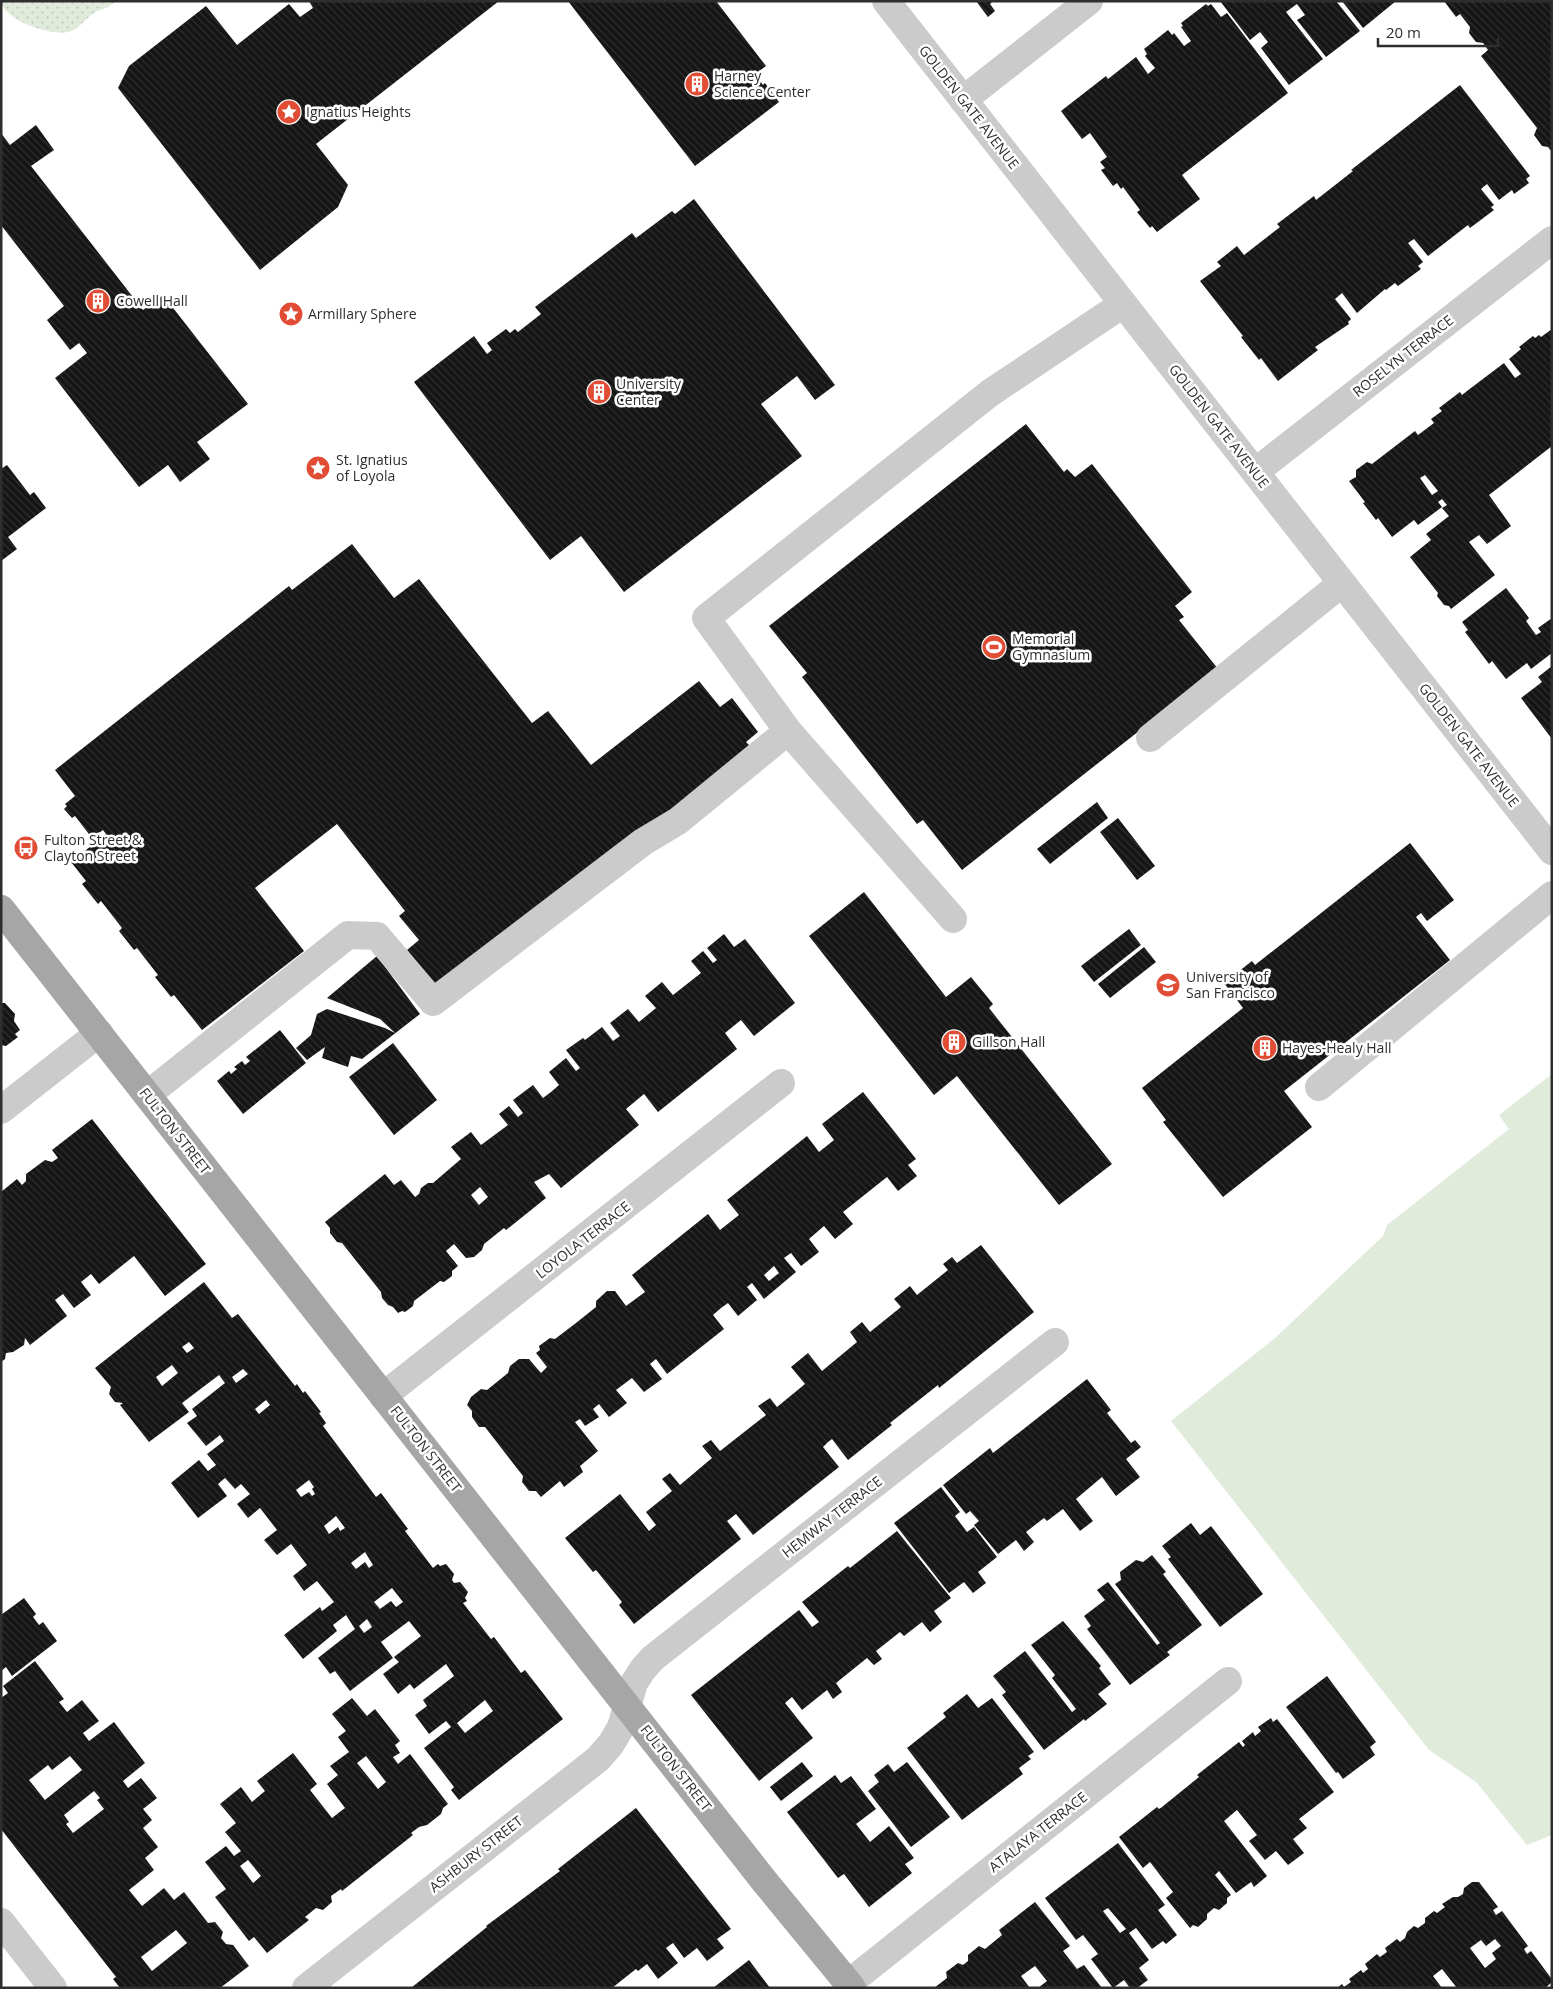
<svg xmlns="http://www.w3.org/2000/svg" width="1553" height="1989" font-family="'Open Sans',sans-serif">
	<style>
		.grass { fill: url(#grass-dots) }
		.pitch { fill: #e1ebdc }
		.building { fill: url(#building-back-hatch); fill-rule: evenodd }
		.lines { fill: none; stroke-linecap: round; stroke-linejoin: round }
		.minor { stroke: #cbcbcb; stroke-width: 28 }
		.major { stroke: #a6a6a6; stroke-width: 28 }
		.labels { text-anchor: middle; stroke-width: 5; stroke-linejoin: round; paint-order: stroke }
		.poi-label { font-size: 14px; fill: #2e2e2e; stroke: #fff; text-anchor: start }
		.street-label { font-size: 14px; fill: #2e2e2e; stroke: #fff }
	</style>
	<defs>
		<pattern id="grass-dots" width="8" height="8" patternUnits="userSpaceOnUse" patternTransform="scale(1.25)"><rect width="8" height="8" fill="#e1ebdc"/><path d="M2 2h.1M6 6h.1" fill="none" stroke="#c1cabd" stroke-width="1.8" stroke-linecap="round"/></pattern>
		<pattern id="building-back-hatch" width="6" height="6" patternUnits="userSpaceOnUse" patternTransform="scale(1.25)"><rect width="6" height="6" fill="#151515"/><path d="M-1 5l2 2M0 0l6 6M5-1l2 2" fill="none" stroke="#2f2f2f"/></pattern>
	</defs>
	<rect width="100%" height="100%" fill="#fff"/>
	<path class="grass" d="M1,1H116C110,6 105,9 100,10C89,13 80,30 68,32C50,36 3,20 1,1Z"/>
	<path class="pitch" d="M1552,1074V1835L1527,1845L1476,1782L1429,1750L1171,1421L1275,1338L1383,1236L1387,1225L1509,1129L1499,1115Z"/>
	<path class="building" d="M309,1H499L316,144L348,185L338,207L260,270L118,88L129,66L206,6L237,45L289,4L300,17L313,8Z
		M568,1H716L766,66L755,74L763,85L765,83L779,102L695,166Z
		M976,1H993L990,4L995,11L988,17Z
		M1220,1H1336L1360,31L1326,57L1297,20L1305,15L1297,4L1286,12L1323,59L1289,85L1261,48L1268,42L1260,32L1250,40Z
		M1342,1H1396L1363,28Z
		M1444,1H1552V152L1548,147L1542,146L1534,135L1537,128L1481,56L1488,50L1483,43L1476,42L1469,33L1470,27L1460,14L1456,17Z
		M1206,4L1208,6L1211,4L1221,17L1227,13L1288,93L1182,175L1200,199L1157,232L1152,226L1150,228L1137,212L1140,210L1123,187L1121,189L1117,183L1113,186L1101,170L1105,168L1100,162L1107,157L1090,133L1082,139L1061,111L1106,76L1108,79L1136,57L1148,74L1155,68L1145,56L1147,54L1144,49L1168,30L1172,35L1174,33L1184,46L1191,41L1181,27L1183,26L1181,23Z
		M1460,85L1530,176L1526,179L1529,183L1514,194L1512,190L1499,200L1487,184L1481,189L1494,205L1491,207L1494,210L1470,228L1468,225L1428,256L1414,239L1408,243L1423,262L1418,266L1421,269L1398,286L1395,283L1386,290L1385,289L1357,313L1342,293L1335,299L1351,319L1348,322L1349,324L1315,347L1318,350L1278,381L1261,358L1259,360L1241,337L1243,336L1200,281L1221,266L1217,262L1237,246L1244,255L1280,227L1277,224L1314,196L1316,200L1353,171L1351,170Z
		M36,125L54,150L31,166L143,310L163,295L248,404L197,442L210,459L180,482L168,465L139,487L55,378L87,353L79,343L70,350L47,320L64,306L1,225V133L10,145Z
		M694,199L835,385L815,400L797,376L761,404L802,456L624,592L581,536L550,560L414,382L474,336L487,354L492,350L487,343L506,329L510,333L515,329L518,332L541,314L535,307L632,233L636,238L672,211L675,214Z
		M1552,329V446L1489,495L1511,526L1487,544L1479,535L1469,542L1495,575L1451,609L1449,606L1444,605L1437,596L1438,593L1410,557L1431,540L1426,534L1449,516L1442,508L1447,505L1442,499L1438,502L1442,507L1418,525L1414,520L1392,537L1378,518L1376,520L1363,503L1365,502L1349,481L1356,477V470L1367,462L1372,464L1415,431L1418,435L1434,423L1431,419L1442,411L1439,408L1460,392L1462,395L1467,391L1504,363L1515,378L1521,374L1509,359L1521,349L1519,347L1533,336L1535,338L1539,335L1541,337ZM1425,475L1438,491L1432,495L1420,478Z
		M1026,424L1064,472L1067,469L1075,477L1092,464L1192,592L1175,606L1184,617L1179,620L1218,669L962,870L923,820L917,824L802,677L807,673L769,626Z
		M7,465L30,495L34,492L46,508L8,537L17,549L1,561V469Z
		M352,544L394,598L419,579L532,723L548,711L591,765L699,681L720,707L732,698L758,732L746,742L751,747L717,784L435,985L407,950L419,940L399,916L405,911L337,824L255,888L304,951L202,1030L174,995L171,997L155,977L158,975L137,948L134,950L119,931L122,928L101,901L98,904L82,884L86,881L71,862L106,834L103,830L92,838L75,816L72,818L64,809L67,806L65,804L75,796L55,770L289,586L292,590Z
		M1506,588L1529,618L1526,621L1536,635L1541,632L1538,628L1552,618V653L1531,669L1527,663L1506,679L1492,661L1489,664L1465,632L1468,630L1462,622Z
		M1552,666V739L1521,698L1542,682L1538,677Z
		M1097,802L1108,818L1050,864L1037,849Z
		M1118,818L1155,866L1137,880L1100,832Z
		M1410,843L1454,900L1427,921L1421,913L1416,917L1450,960L1284,1091L1312,1127L1223,1197L1163,1122L1166,1120L1142,1088L1243,1008L1224,983L1252,961L1255,965Z
		M864,892L946,997L971,977L993,1004L989,1008L1112,1164L1059,1205L957,1076L934,1095L809,936Z
		M1129,929L1141,945L1094,982L1081,966Z
		M724,934L734,947L745,939L795,1003L754,1036L741,1020L725,1033L737,1049L658,1112L644,1094L626,1109L639,1125L561,1188L549,1174L534,1182L546,1198L506,1230L504,1228L484,1244L482,1250L474,1257L466,1258L454,1244L446,1251L458,1266L452,1271V1276L444,1282L440,1281L414,1301L413,1306L405,1312L402,1311L398,1313L393,1307L388,1305L382,1298L381,1292L342,1243L337,1242L330,1233V1228L325,1222L385,1174L394,1185L401,1180L415,1197L419,1194L421,1188L428,1183H433L461,1159L451,1147L471,1132L481,1145L508,1125L499,1114L509,1106L518,1117L523,1113L513,1100L533,1085L543,1098L551,1092L559,1085L549,1072L566,1058L576,1071L580,1068L566,1050L583,1038L585,1040L602,1027L613,1041L620,1036L610,1023L628,1009L639,1022L656,1008L645,996L662,982L673,995L701,973L691,961L703,951L713,963L717,960L707,948ZM480,1187L488,1197L479,1205L471,1195Z
		M1144,947L1156,962L1110,998L1098,984Z
		M377,956L420,1014L362,1059L351,1056L348,1067L322,1058L325,1047L307,1060L296,1048L311,1035L317,1014L327,1009L385,1028L395,1033L380,1019L327,998Z
		M1,1003H5L15,1014L14,1021L20,1030L15,1034L18,1037L6,1046L1,1045Z
		M280,1030L306,1063L243,1114L217,1081L229,1071L231,1074L237,1069L234,1067L242,1061L245,1065L250,1061L246,1057Z
		M393,1043L437,1100L394,1135L349,1077Z
		M863,1092L916,1159L908,1165L917,1176L898,1191L887,1177L843,1212L853,1224L835,1239L824,1226L809,1239L819,1252L801,1266L791,1253L784,1258L796,1272L764,1299L752,1283L747,1287L757,1300L738,1316L728,1303L721,1308L713,1315L724,1329L667,1374L656,1359L650,1364L662,1379L644,1392L632,1378L616,1390L627,1403L609,1417L599,1404L593,1409L599,1417L585,1426L580,1419L575,1422L598,1451L580,1466L583,1472L564,1487L560,1481L541,1497L536,1491H529L522,1482L523,1476L485,1427H479L472,1417V1411L467,1405L471,1397L481,1389L487,1390L508,1373L510,1366L519,1359H529L541,1373L547,1367L536,1353L540,1350L539,1346L550,1338L555,1339L576,1323L596,1307V1301L607,1291H615L626,1306L645,1292L632,1275L708,1214L720,1230L739,1215L727,1200L807,1136L819,1152L834,1140L822,1124ZM774,1266L779,1273L769,1281L764,1275Z
		M92,1119L206,1264L165,1296L134,1256L99,1284L91,1274L81,1282L91,1295L74,1308L63,1294L55,1300L67,1316L30,1345L25,1338L24,1345L13,1352L6,1353L5,1359L1,1362V1192L17,1179L22,1185L26,1181V1174L45,1160L52,1162L58,1158L52,1150Z
		M981,1245L1034,1312L939,1388L938,1385L890,1423L892,1425L848,1460L832,1439L828,1442L823,1447L839,1467L753,1535L736,1514L727,1521L741,1539L634,1624L619,1605L622,1602L596,1570L593,1572L565,1538L620,1494L649,1531L656,1525L646,1512L672,1491L662,1479L670,1473L680,1485L712,1458L702,1446L711,1440L720,1451L766,1415L758,1406L770,1398L777,1407L805,1384L791,1367L808,1353L822,1371L857,1342L850,1332L862,1322L870,1332L901,1307L894,1299L910,1286L917,1295L948,1270L943,1264L952,1257L957,1263Z
		M204,1282L232,1318L238,1314L295,1386L297,1384L303,1393L305,1391L321,1412L319,1413L326,1423L323,1426L376,1497L381,1493L408,1529L405,1531L433,1568L438,1564L440,1566L446,1564L454,1574L452,1580L454,1583L460,1582L468,1592L465,1598L467,1601L463,1603L491,1639L494,1637L521,1673L525,1670L563,1719L459,1800L451,1790L454,1787L424,1748L451,1727L446,1721L429,1734L415,1715L427,1706L423,1700L454,1676L446,1664L414,1689L410,1684L398,1694L383,1674L399,1662L394,1657L421,1636L409,1621L381,1642L393,1658L350,1691L335,1671L330,1674L318,1658L355,1629L346,1615L333,1625L337,1631L303,1659L284,1635L320,1607L322,1611L334,1602L317,1581L304,1591L293,1576L307,1565L291,1544L277,1555L264,1540L277,1530L260,1508L248,1518L237,1504L250,1494L241,1484L235,1489L225,1478L218,1484L227,1496L198,1518L171,1483L199,1460L208,1471L216,1465L207,1454L224,1441L220,1435L206,1446L187,1423L197,1416L192,1409L225,1383L219,1375L182,1403L189,1412L149,1442L120,1405L123,1403L115,1402L109,1394L111,1387L95,1368ZM189,1342L194,1348L187,1353L182,1347ZM172,1365L178,1373L162,1386L156,1377ZM243,1369L248,1374L236,1383L232,1377ZM266,1400L270,1405L259,1414L255,1409ZM309,1480L314,1487L312,1489L315,1494L312,1496L309,1492L301,1497L296,1490ZM336,1516L345,1528L340,1531L338,1527L329,1534L324,1526ZM365,1552L373,1565L369,1568L365,1562L356,1569L351,1563ZM392,1588L403,1602L396,1607L391,1601L380,1609L374,1602ZM367,1619L372,1627L364,1633L359,1626ZM485,1700L493,1711L465,1733L457,1723Z
		M1087,1379L1111,1410L1107,1413L1131,1443L1135,1440L1141,1447L1126,1459L1140,1477L1116,1496L1102,1477L1076,1499L1093,1521L1080,1531L1063,1509L1047,1521L1044,1518L1026,1532L1034,1542L1024,1551L1016,1540L998,1554L974,1525L979,1521L970,1511L966,1514L943,1485L990,1448L993,1453Z
		M941,1487L960,1512L955,1516L967,1532L974,1527L997,1557L978,1572L986,1583L973,1593L964,1582L949,1593L894,1523Z
		M1191,1523L1200,1535L1211,1526L1263,1594L1220,1627L1168,1559L1171,1557L1162,1546Z
		M897,1531L951,1598L934,1611L942,1622L930,1632L922,1622L904,1636L900,1632L876,1651L882,1659L874,1665L867,1658L836,1683L842,1692L833,1699L827,1690L802,1710L792,1697L785,1703L813,1738L759,1781L691,1695L799,1610L812,1627L819,1622L802,1602L848,1566L850,1568Z
		M1152,1555L1166,1572L1163,1574L1202,1625L1167,1652L1170,1655L1130,1685L1087,1629L1091,1626L1084,1616L1105,1600L1097,1590L1108,1582L1157,1645L1160,1643L1115,1584L1121,1580L1120,1572L1136,1560L1143,1562Z
		M24,1598L36,1614L33,1617L39,1625L43,1622L57,1641L12,1676L6,1667L1,1671V1615Z
		M1063,1621L1101,1666L1099,1668L1111,1684L1098,1694L1107,1704L1085,1721L1084,1719L1044,1750L1002,1695L1006,1692L993,1676L1025,1651L1072,1712L1076,1709L1052,1678L1055,1675L1031,1645Z
		M35,1661L64,1699L59,1702L67,1712L82,1700L99,1721L83,1733L89,1741L114,1722L145,1763L123,1781L128,1788L141,1778L157,1798L143,1809L152,1820L143,1828L158,1847L145,1858L154,1870L129,1890L142,1906L164,1888L174,1900L184,1892L208,1923L215,1922L223,1932L221,1938L226,1944L233,1945L249,1966L220,1988H120L113,1979L116,1977L1,1829V1698L8,1693L3,1686ZM70,1756L82,1770L45,1800L29,1780L48,1765L52,1770ZM94,1791L100,1798L97,1800L104,1809L73,1833L66,1824L69,1822L64,1815ZM176,1930L187,1943L152,1971L141,1957Z
		M1327,1676L1376,1742L1370,1747L1375,1755L1343,1779L1338,1772L1336,1773L1286,1707Z
		M967,1694L978,1708L992,1698L1034,1752L1028,1756L1031,1759L1019,1768L1023,1774L962,1820L907,1748L946,1717L943,1713Z
		M352,1698L367,1716L375,1709L400,1741L395,1745L400,1753L393,1757L398,1764L410,1754L448,1804L443,1808L441,1814L427,1825L419,1827L411,1833L413,1835L342,1891L341,1889L331,1896L332,1902L323,1910L316,1908L305,1917L309,1920L267,1953L254,1937L249,1941L215,1897L226,1889L205,1862L226,1846L234,1856L241,1851L225,1832L236,1823L220,1804L241,1787L252,1802L265,1791L257,1781L293,1753L317,1784L310,1790L332,1818L341,1811L345,1808L327,1784L338,1775L330,1766L349,1752L338,1737L346,1731L332,1714ZM366,1756L386,1782L378,1789L357,1763ZM248,1860L261,1876L253,1883L240,1866Z
		M1271,1718L1273,1722L1277,1719L1334,1792L1299,1819L1307,1828L1293,1839L1304,1853L1288,1865L1276,1851L1265,1860L1249,1841L1257,1835L1237,1810L1224,1821L1267,1876L1254,1887L1251,1882L1236,1893L1219,1871L1215,1875L1231,1895L1227,1898V1903L1219,1910L1214,1908L1207,1914V1919L1198,1927L1193,1925L1190,1928L1166,1898L1173,1892L1150,1862L1143,1868L1119,1837L1157,1807L1159,1809L1162,1807L1199,1777L1197,1775L1239,1742L1243,1747L1245,1745L1242,1741L1253,1732L1255,1736L1261,1731L1258,1727Z
		M802,1762L813,1776L781,1801L770,1787Z
		M907,1762L950,1817L911,1847L868,1791L879,1782L874,1775L888,1764L894,1772Z
		M835,1775L841,1783L851,1776L876,1809L856,1824L870,1842L889,1826L914,1858L905,1864L912,1873L869,1907L844,1874L838,1878L787,1812Z
		M636,1808L731,1929L717,1939L724,1948L707,1961L697,1948L684,1958L673,1943L666,1948L678,1963L658,1979L647,1964L638,1971L636,1969L612,1988H411L487,1927L486,1926L560,1871L558,1869Z
		M1118,1843L1165,1905L1158,1910L1177,1935L1166,1944L1163,1941L1152,1949L1136,1928L1129,1933L1149,1960L1139,1968L1148,1980L1137,1988H1130L1124,1980L1113,1988L1091,1959L1098,1954L1083,1935L1076,1940L1045,1898ZM1108,1908L1126,1929L1120,1933L1103,1911Z
		M1472,1882H1479L1498,1907L1493,1910L1496,1915L1502,1911L1528,1946L1524,1949L1527,1954L1531,1951L1551,1978V1983L1545,1988H1457L1442,1969L1433,1976L1442,1988H1337L1342,1984L1344,1987L1351,1982L1349,1979L1361,1970L1363,1973L1368,1969L1365,1964L1377,1954L1380,1957L1387,1952L1385,1948L1397,1939L1400,1942L1405,1938L1407,1932L1414,1926L1418,1928L1425,1923V1918L1434,1911L1437,1913L1445,1907L1442,1904L1453,1897H1458L1463,1894L1464,1888ZM1495,1939L1501,1946L1492,1953L1496,1959L1485,1968L1470,1948L1481,1940L1486,1946Z
		M1035,1902L1070,1946L1063,1951L1077,1969L1084,1965L1102,1988H1038L1047,1981L1035,1966L1021,1976L1030,1988H934L947,1978L946,1972L958,1963L963,1965L968,1961V1955L979,1946L985,1949L1002,1935L999,1930Z
		M749,1960L770,1988H713Z"/>
	<g class="lines">
		<path class="minor" d="M886,1L1552,851
			M963,100L1089,1
			M1255,472L1552,240
			M1150,738L1342,583
			M953,919L788,731L706,618L990,393L1123,304
			M1319,1087L1552,895
			M147,1095L348,935L377,936L433,1002L643,842L678,821L788,731
			M1,1110L99,1033
			M383,1396L781,1083
			M1,1922L53,1988
			M849,1983L1228,1681
			M306,1988L598,1759L611,1744L621,1727L634,1683L643,1669L653,1658L1055,1342"/>
		<path class="major" d="M1,909L765,1882L852,1988"/>
	</g>
	<defs>
		<symbol id="building-disc" viewBox="-11 -11 22 22"><circle r="9.5" fill="#e14c34" stroke="#fff"/><path d="M-4-6H4V6H1V3H-1V6H-4ZM-2.5-4.3h1.7v1.8h-1.7ZM.8-4.3h1.7v1.8H.8ZM-2.5-1h1.7V.8h-1.7ZM.8-1h1.7V.8H.8Z" fill="#fff"/></symbol>
		<symbol id="sight-disc" viewBox="-11 -11 22 22"><circle r="9.5" fill="#e14c34" stroke="#fff"/><path d="M0-6L1.8-2.2L6-1.7L2.9 1.2L3.7 5.4L0 3.3L-3.7 5.4L-2.9 1.2L-6-1.7L-1.8-2.2Z" fill="#fff"/></symbol>
		<symbol id="stadium-disc" viewBox="-11 -11 22 22"><circle r="9.5" fill="#e14c34" stroke="#fff"/><path d="M0-5a6.5 5 0 1 0 0 10a6.5 5 0 1 0 0-10ZM-3.5-1.8h7v3.6h-7Z" fill="#fff"/></symbol>
		<symbol id="bus-disc" viewBox="-11 -11 22 22"><circle r="9.5" fill="#e14c34" stroke="#fff"/><path d="M-5-6H5V4H4V6H2V4H-2V6H-4V4H-5ZM-3.5-4V0h7V-4ZM-3.5 1.2v1.5H-2V1.2ZM2 1.2v1.5H3.5V1.2Z" fill="#fff"/></symbol>
		<symbol id="university-disc" viewBox="-11 -11 22 22"><circle r="9.5" fill="#e14c34" stroke="#fff"/><path d="M0-5L7-2L0 1L-7-2ZM-4 1L0 2.5L4 1V4Q0 6-4 4Z" fill="#fff"/></symbol>
	</defs>
	<g fill-rule="evenodd">
		<use href="#building-disc" x="683" y="70" width="28" height="28"/>
		<use href="#sight-disc" x="275" y="98" width="28" height="28"/>
		<use href="#building-disc" x="84" y="287" width="28" height="28"/>
		<use href="#sight-disc" x="277" y="300" width="28" height="28"/>
		<use href="#building-disc" x="585" y="378" width="28" height="28"/>
		<use href="#sight-disc" x="304" y="454" width="28" height="28"/>
		<use href="#stadium-disc" x="980" y="633" width="28" height="28"/>
		<use href="#bus-disc" x="12" y="834" width="28" height="28"/>
		<use href="#university-disc" x="1154" y="971" width="28" height="28"/>
		<use href="#building-disc" x="940" y="1028" width="28" height="28"/>
		<use href="#building-disc" x="1251" y="1034" width="28" height="28"/>
	</g>
	<g class="labels">
		<g class="poi-label">
			<text x="714" y="81">Harney<tspan x="714" dy="16">Science Center</tspan></text>
			<text x="306" y="117">Ignatius Heights</text>
			<text x="116" y="306">Cowell Hall</text>
			<text x="308" y="319">Armillary Sphere</text>
			<text x="616" y="389">University<tspan x="616" dy="16">Center</tspan></text>
			<text x="336" y="465">St. Ignatius<tspan x="336" dy="16">of Loyola</tspan></text>
			<text x="1012" y="644">Memorial<tspan x="1012" dy="16">Gymnasium</tspan></text>
			<text x="44" y="845">Fulton Street &amp;<tspan x="44" dy="16">Clayton Street</tspan></text>
			<text x="1186" y="982">University of<tspan x="1186" dy="16">San Francisco</tspan></text>
			<text x="972" y="1047">Gillson Hall</text>
			<text x="1282" y="1053">Hayes-Healy Hall</text>
		</g>
		<g class="street-label">
			<text transform="translate(969 107) rotate(52)" y="5">GOLDEN GATE AVENUE</text>
			<text transform="translate(1403 356) rotate(-38)" y="5">ROSELYN TERRACE</text>
			<text transform="translate(1219 426) rotate(52)" y="5">GOLDEN GATE AVENUE</text>
			<text transform="translate(1469 745) rotate(52)" y="5">GOLDEN GATE AVENUE</text>
			<text transform="translate(175 1131) rotate(52)" y="5">FULTON STREET</text>
			<text transform="translate(583 1240) rotate(-38)" y="5">LOYOLA TERRACE</text>
			<text transform="translate(426 1449) rotate(52)" y="5">FULTON STREET</text>
			<text transform="translate(832 1517) rotate(-38)" y="5">HEMWAY TERRACE</text>
			<text transform="translate(676 1768) rotate(52)" y="5">FULTON STREET</text>
			<text transform="translate(1038 1832) rotate(-38)" y="5">ATALAYA TERRACE</text>
			<text transform="translate(476 1854) rotate(-38)" y="5">ASHBURY STREET</text>
		</g>
	</g>
	<rect width="1553" height="1989" fill="none" stroke="#2e2e2e" stroke-width="5"/>
	<path d="M1378 38v8h120v-8" fill="none" stroke="#2e2e2e" stroke-width="2.5"/>
	<text x="1386" y="38" font-size="15" fill="#2e2e2e" stroke="#ffffff" stroke-width="4" paint-order="stroke">20 m</text>
</svg>
